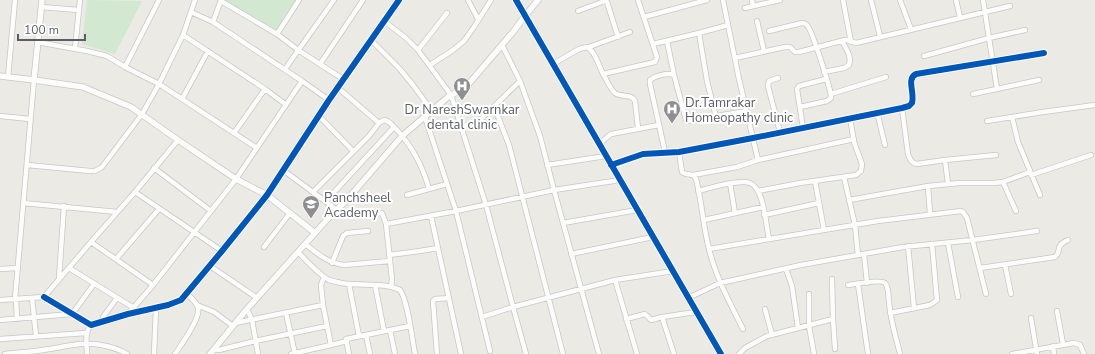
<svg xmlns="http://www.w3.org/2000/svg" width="1095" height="354" font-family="'Nunito Sans',sans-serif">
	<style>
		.green { fill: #d2e8d0 }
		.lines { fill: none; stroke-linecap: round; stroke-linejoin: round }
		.minor-casing { stroke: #c7c7c6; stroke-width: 6 }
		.tertiary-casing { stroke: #c7c7c6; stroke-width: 7 }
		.minor { stroke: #fcfcfb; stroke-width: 4.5 }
		.tertiary { stroke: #fcfcfb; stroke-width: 5.5 }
		.cycleway-casing { stroke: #fff; stroke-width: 8 }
		.cycleway { stroke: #0057b8; stroke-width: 6 }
		.labels { text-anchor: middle; stroke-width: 4; stroke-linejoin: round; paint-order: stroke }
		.poi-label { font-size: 13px; fill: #5a5e64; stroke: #fff; text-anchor: start }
	</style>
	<rect width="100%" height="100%" fill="#ebeae5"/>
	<path class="green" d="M87,0L142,1L115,54L82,44Z
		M221,0H299L277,34Z"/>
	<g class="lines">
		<defs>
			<path id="minor" d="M221,0L213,22L302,81L329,100
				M468,0L478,19
				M723,0L739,79L758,160
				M752,0L753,6
				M843,0L851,42
				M871,0L880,36
				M900,0L911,29
				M956,0L960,17
				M983,0L997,89
				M221,1L277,34L298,50L343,79
				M41,7L79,10
				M745,8L780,0
				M578,11L602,2L605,1L607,2L618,37
				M191,12L213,22
				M644,17L707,0
				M384,21L406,38L418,50L451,95L486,205L513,307L526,354
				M757,21L764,51
				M769,31L802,23C804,23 805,23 807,25C812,30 830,87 831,96V98L827,101L800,107
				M699,33L707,81L716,117
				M277,34L299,0
				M183,35L265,89L285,104
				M371,40L399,68L413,85L432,111
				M667,41L674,75
				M37,42L87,51L107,56L125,67L159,84L257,148
				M653,44L699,33L728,25
				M502,45L520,81L540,136L554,190L599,354
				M589,47L630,32
				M75,48L80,0
				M418,50L447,13
				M924,56L989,38L1025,30
				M735,58L785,47H790L795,52H799L845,40H847L856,43L1010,6
				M320,64L363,0
				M553,64L579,49L587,47C595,51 599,66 603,74L655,62L657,57L638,0
				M430,65L453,50L464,41L474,27L491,0
				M125,67L159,0
				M285,69L334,0
				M824,72L844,68L849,65C852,56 846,49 842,41
				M603,74C607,80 610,89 615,93C622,98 631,93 635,101L638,128
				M8,77L15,0
				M778,78L769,81L768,86L780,132
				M337,87L379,123
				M831,94L886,77
				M973,94L1039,80
				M182,99L208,51
				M494,106L509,145L563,354
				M902,108L908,154C910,159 911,163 917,164L945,160L996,155
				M877,112L885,145
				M0,116L30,119
				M319,116L353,151
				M425,117L456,211L490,351
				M1012,117L1018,142L1040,195
				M987,121L1043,112L1095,105
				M461,127L479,121L520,81
				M803,128L797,89L799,86L826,79
				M234,133L265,89
				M599,144L611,134L659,125
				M665,152L650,84V80C655,76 668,72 674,75L686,120L688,121L746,111
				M679,152L682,172L686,174L693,175L696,179C702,202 703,226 709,249C716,278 730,303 743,329
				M945,160L948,184
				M27,165L90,171H95L102,167L142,114L159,84L183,35L195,0
				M547,165L606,156
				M611,165L643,154L679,152L753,138L902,108L909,106L912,103C915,92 906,79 916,74L1044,53
				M154,168L211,211
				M283,170L337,210
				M693,175L737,167L758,160L795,152L854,139
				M1031,175L1091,155
				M844,177L855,225L858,255
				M815,181L824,230
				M1003,182L1016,211
				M730,183L735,213
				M928,186L930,214
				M698,191C710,188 739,179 750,183C764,188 766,226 769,239
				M758,191L800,183L856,175L861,171L862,164L854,142L850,118
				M135,192L222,251
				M313,192L369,136L379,123L384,120C390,121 393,126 396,129C412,146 423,167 429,189
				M407,195L447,184
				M849,200L928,186L960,183H994L1003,182L1030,172
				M326,201L394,127
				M23,203L117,212
				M332,214L382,213L386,224L456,211L554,190L620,180
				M764,215L819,203
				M431,216L461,354
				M704,220L763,207
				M563,223L637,210
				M386,224L392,279L391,287
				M91,242L153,285
				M948,243L958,297
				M305,244C318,254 328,263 344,265L390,261
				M908,246L914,308
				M264,247L290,213
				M709,249L878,221L961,211L963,212L967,218L986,294
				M298,252C307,261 318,274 329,280C332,281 337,282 341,283C358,286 385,282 400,290C408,301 412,339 415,354
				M571,254L653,237
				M864,254L867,283
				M389,255L420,251L438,248
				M116,259L159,209
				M332,263L343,236L347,233L368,231
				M1005,265L1011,294
				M210,266L257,298
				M69,268L134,308
				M980,268L1055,257C1063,250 1053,247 1068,240
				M0,269L18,268
				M786,269L792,286L798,328
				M324,277L321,285L323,305L331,345L347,341
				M59,278L64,206
				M832,279L833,319L835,349
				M615,280L637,354
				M349,284L359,336
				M858,284L868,354
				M375,285L384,331
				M848,285C854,284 881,279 885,283C889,287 888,296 889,301C890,319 896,337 900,354
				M809,294V326L814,354
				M44,297L91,325L128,314L168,305L181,300L222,251L267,195L329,100L399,0
				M32,298L36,336
				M688,298L720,283L801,265L903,247L973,240L1037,231
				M15,299L34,80
				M16,299L17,319
				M0,300L44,297L91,242L135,192L178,140
				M197,305L214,312L233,326
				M247,309L252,320L258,354
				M765,309L772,335
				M1057,311L1063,344
				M286,313L295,354
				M890,313L930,305L933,303L937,300L932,244
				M128,314L153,285L236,179L302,81
				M103,317L117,298
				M482,317L513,307L615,280L673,271
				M662,317L674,354
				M1031,318L1037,354
				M626,319L645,314L651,320L662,317L696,312
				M0,320L72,314L94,284
				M235,323L323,305
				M390,330L395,354
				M366,335L370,354
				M0,339L86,333
				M1053,346L1054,354
				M214,350H219L255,341L327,326
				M5,354C20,352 34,352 49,349C57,348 65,346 73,345C91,342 112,345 127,354
				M87,354C87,344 84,333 91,325
				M154,354L156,308
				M175,354C181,345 201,318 198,308C197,302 191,298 186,293
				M291,354L331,345
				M349,354L346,339L410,326
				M437,354L433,301L435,299L449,298
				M739,354L745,348L767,336L833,319
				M1012,354L1074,343L1080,345L1084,354"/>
			<path id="tertiary" d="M516,0L721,354
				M0,76L34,80L83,87L131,107L178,140L236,179L267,195L315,233
				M34,80L42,0
				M210,354L247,309L332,214L346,201L402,136L448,97L466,87L513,32L525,16L538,0"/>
		</defs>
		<use href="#minor" class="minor-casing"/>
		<use href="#tertiary" class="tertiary-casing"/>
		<use href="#minor" class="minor"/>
		<use href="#tertiary" class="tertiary"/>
		<defs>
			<path id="cycleway" d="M516,0L721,354
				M611,165L643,154L679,152L753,138L902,108L909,106L912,103C915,92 906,79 916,74L1044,53
				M44,297L91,325L128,314L168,305L181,300L222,251L267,195L329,100L399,0"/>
		</defs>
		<use href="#cycleway" class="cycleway-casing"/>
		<use href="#cycleway" class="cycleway"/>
	</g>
	<defs>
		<symbol id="hospital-pin" viewBox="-11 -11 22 30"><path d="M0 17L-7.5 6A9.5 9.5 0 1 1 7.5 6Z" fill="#8d8f91" stroke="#fff"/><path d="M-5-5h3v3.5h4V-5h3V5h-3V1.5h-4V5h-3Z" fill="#fff"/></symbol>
		<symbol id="school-pin" viewBox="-11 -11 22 30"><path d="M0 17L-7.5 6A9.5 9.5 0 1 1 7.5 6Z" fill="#8d8f91" stroke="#fff"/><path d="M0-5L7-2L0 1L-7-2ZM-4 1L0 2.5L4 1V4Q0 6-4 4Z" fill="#fff"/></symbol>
	</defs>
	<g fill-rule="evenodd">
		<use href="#hospital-pin" x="452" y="76" width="20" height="27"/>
		<use href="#hospital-pin" x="662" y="99" width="20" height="27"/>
		<use href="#school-pin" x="301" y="194" width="20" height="27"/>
	</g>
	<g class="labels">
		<g class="poi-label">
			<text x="685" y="107">Dr.Tamrakar<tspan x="685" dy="15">Homeopathy clinic</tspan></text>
			<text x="462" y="114" text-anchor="middle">Dr NareshSwarnkar<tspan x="462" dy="15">dental clinic</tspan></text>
			<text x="324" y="202">Panchsheel<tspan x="324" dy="15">Academy</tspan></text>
		</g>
	</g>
	<path d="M18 34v6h67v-6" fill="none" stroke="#5a5e64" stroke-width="2"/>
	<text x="24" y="34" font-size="12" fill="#5a5e64" stroke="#ffffff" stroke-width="3" paint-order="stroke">100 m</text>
</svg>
